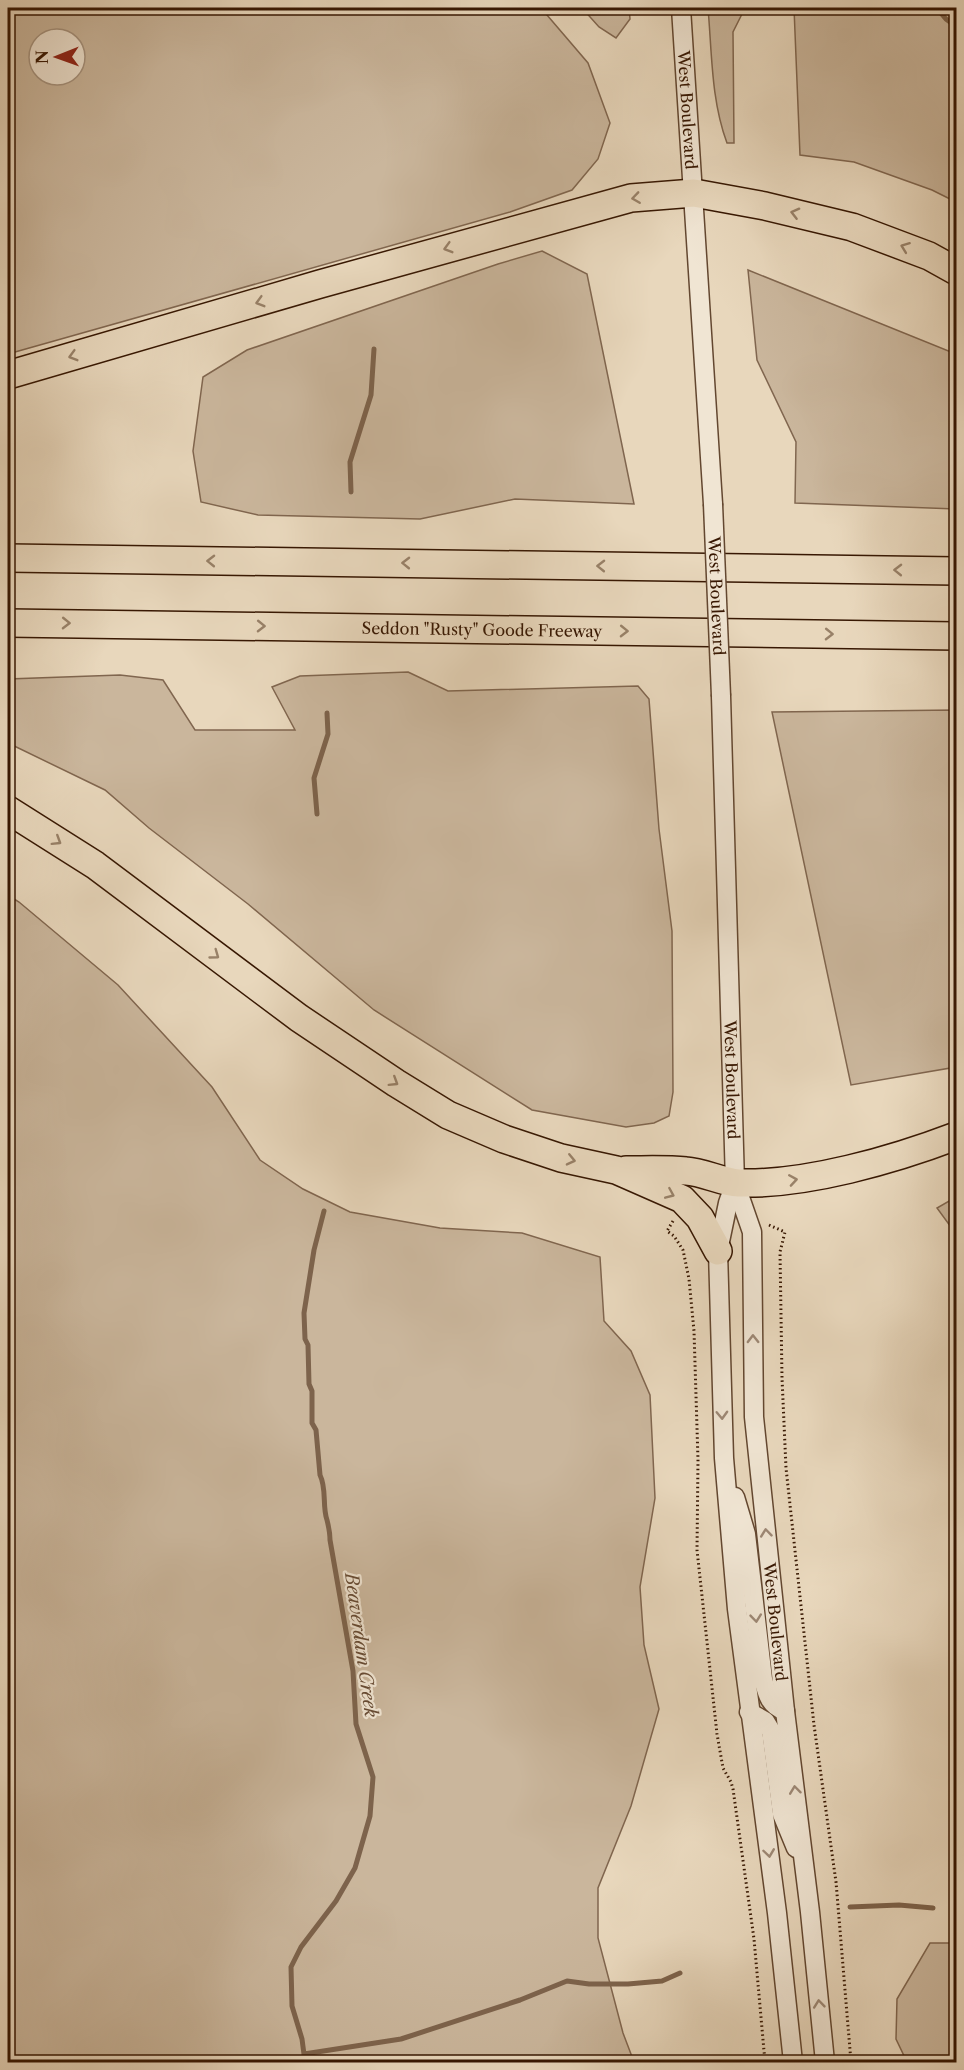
<svg xmlns="http://www.w3.org/2000/svg" width="964" height="2070" font-family="'Libre Caslon Text',serif">
	<style>
		.green { fill: #cab69c; stroke: #80664f; stroke-width: 1.5; fill-rule: evenodd }
		.lines { fill: none; stroke-linecap: round; stroke-linejoin: round }
		.stream { stroke: #7d634c; stroke-width: 5 }
		.tertiary-casing { stroke: #634730; stroke-width: 21 }
		.motorway-casing { stroke: #371702; stroke-width: 30 }
		.path { stroke: #371702; stroke-width: 3; stroke-dasharray: 1.5 3; stroke-linecap: butt }
		.tertiary { stroke: #f0e5d3; stroke-width: 18 }
		.motorway { stroke: #e8d7bc; stroke-width: 27 }
		.tertiary-bridge-casing { stroke: #634730; stroke-width: 21; stroke-linecap: butt }
		.tertiary-bridge { stroke: #f0e5d3; stroke-width: 18 }
		.oneway { stroke: #988168 }
		.oneway2 { stroke: #9d8875 }
		.labels { text-anchor: middle; stroke-width: 4.5; stroke-linejoin: round; paint-order: stroke }
		.street-label { font-size: 16px; fill: #371702; stroke: #f0e5d3 }
		.water-label { font-size: 18px; font-style: italic; fill: #664a33; stroke: #f0e5d3 }
	</style>
	<rect width="100%" height="100%" fill="#e8d7bc"/>
	<filter id="stains"><feTurbulence type="fractalNoise" baseFrequency=".00333" numOctaves="4"/><feColorMatrix values="0 0 0 0 .2 0 0 0 0 .09 0 0 0 0 .02 0 0 0 .5 -.17"/></filter>
	<radialGradient id="worn" r=".72"><stop offset=".6" stop-color="#630" stop-opacity="0"/><stop offset="1" stop-color="#630" stop-opacity=".3"/></radialGradient>
	<path class="green" d="M8,8H541L588,63L610,123L598,159L572,190L510,212L8,354ZM39,39H75V75H39Z
		M582,8H629L630,19L616,38L599,27Z
		M708,8H745L733,32L734,143H727C711,100 712,53 708,8Z
		M794,8H956V202L932,190L854,162L800,155Z
		M542,251L587,274L634,504L515,499L420,519L258,515L201,502L193,451L203,377L247,350L498,264Z
		M748,270L956,354V509L795,503L796,442L757,360Z
		M408,672L448,691L638,686L649,699L659,829L672,931L673,1092L669,1116L654,1123L626,1127L532,1110L374,1010L248,904L149,828L105,790L8,743V679L120,675L163,680L195,730H295L272,687L300,676Z
		M956,710V1067L851,1085L772,712Z
		M8,895L19,902L118,985L212,1087L260,1160L303,1189L350,1212L440,1228L522,1233L600,1257L604,1321L631,1351L650,1395L655,1498L640,1587L644,1645L659,1709L631,1806L598,1888V1938L623,2033L634,2062H8Z
		M956,1197V1234L937,1208Z
		M930,1943H956V2062H907L896,2039L897,1999Z"/>
	<g class="lines">
		<path class="stream" d="M938,8C942,16 947,22 956,25
			M351,492L350,462L371,395L374,349
			M317,814L314,778L328,734L327,713
			M850,1907L899,1905L933,1908
			M304,2054L401,2039L520,2000L567,1981L589,1984H628L662,1981L680,1973
			M305,2062L302,2039L292,2006L291,1967L301,1947L336,1901L355,1868L370,1816L373,1777L356,1724L353,1671L330,1540C330,1532 329,1528 327,1520C322,1506 327,1489 320,1475L316,1430L312,1423V1391L309,1384L308,1345L305,1339L304,1313L314,1250L324,1211"/>
		<defs>
			<g id="tertiary">
				<path id="s1" d="M681,8L713,504"/>
				<path id="s2" d="M721,696L735,1183L752,1232L754,1417L785,1711L810,1912L825,2062"/>
				<path d="M735,1183L728,1203L718,1251L724,1458L737,1609L777,1913L793,2062"/>
				<path d="M735,1497L746,1534L763,1679C767,1694 769,1705 785,1711"/>
				<path d="M749,1712L765,1721L771,1731L782,1814L796,1848"/>
			</g>
			<g id="motorway">
				<path d="M8,375L320,284L631,198L694,193L765,206L852,227L929,256L956,271"/>
				<path d="M8,558L956,571"/>
				<path id="s3" d="M8,623L956,636"/>
				<path d="M8,810L95,865L299,1018L396,1083L448,1115L504,1139L561,1158L616,1170L682,1199L700,1218L718,1251"/>
				<path d="M626,1170C646,1170 666,1169 686,1171C704,1172 721,1182 739,1183C806,1185 893,1160 956,1136"/>
			</g>
		</defs>
		<use href="#tertiary" class="tertiary-casing"/>
		<use href="#motorway" class="motorway-casing"/>
		<path class="path" d="M673,1221L667,1231L674,1236L683,1250L689,1279L694,1331L698,1460L697,1550L717,1734L723,1768L731,1782L733,1789L754,1939L765,2062
			M769,1225L785,1232L780,1252L782,1378L786,1468L814,1725L836,1882L851,2062"/>
		<use href="#tertiary" class="tertiary"/>
		<use href="#motorway" class="motorway"/>
		<defs>
			<g id="tertiary-bridge">
				<path id="s4" d="M713,504L721,696"/>
			</g>
		</defs>
		<use href="#tertiary-bridge" class="tertiary-bridge-casing"/>
		<use href="#tertiary-bridge" class="tertiary-bridge"/>
	</g>
	<defs><path id="oneway-chevron" d="M-2-3.5L2.5 0L-2 3.5" fill="none" stroke-width="1.6" stroke-linecap="round" stroke-linejoin="round" transform="scale(1.5)"/></defs>
	<g class="oneway">
		<use href="#oneway-chevron" transform="translate(636 198) rotate(172)"/>
		<use href="#oneway-chevron" transform="translate(795 213) rotate(-166)"/>
		<use href="#oneway-chevron" transform="translate(905 247) rotate(-159)"/>
		<use href="#oneway-chevron" transform="translate(448 248) rotate(164)"/>
		<use href="#oneway-chevron" transform="translate(260 302) rotate(164)"/>
		<use href="#oneway-chevron" transform="translate(73 356) rotate(164)"/>
		<use href="#oneway-chevron" transform="translate(211 561) rotate(-179)"/>
		<use href="#oneway-chevron" transform="translate(406 563) rotate(-179)"/>
		<use href="#oneway-chevron" transform="translate(601 566) rotate(-179)"/>
		<use href="#oneway-chevron" transform="translate(898 570) rotate(-179)"/>
		<use href="#oneway-chevron" transform="translate(66 623) rotate(1)"/>
		<use href="#oneway-chevron" transform="translate(261 626) rotate(1)"/>
		<use href="#oneway-chevron" transform="translate(624 631) rotate(1)"/>
		<use href="#oneway-chevron" transform="translate(829 634) rotate(1)"/>
		<use href="#oneway-chevron" transform="translate(57 841) rotate(32)"/>
		<use href="#oneway-chevron" transform="translate(215 955) rotate(36)"/>
		<use href="#oneway-chevron" transform="translate(394 1082) rotate(32)"/>
		<use href="#oneway-chevron" transform="translate(571 1160) rotate(13)"/>
		<use href="#oneway-chevron" transform="translate(793 1180) rotate(-9)"/>
		<use href="#oneway-chevron" transform="translate(670 1194) rotate(23)"/>
	</g>
	<g class="oneway2">
		<use href="#oneway-chevron" transform="translate(753 1339) rotate(-91)"/>
		<use href="#oneway-chevron" transform="translate(722 1415) rotate(88)"/>
		<use href="#oneway-chevron" transform="translate(766 1533) rotate(-96)"/>
		<use href="#oneway-chevron" transform="translate(756 1618) rotate(84)"/>
		<use href="#oneway-chevron" transform="translate(795 1790) rotate(-97)"/>
		<use href="#oneway-chevron" transform="translate(769 1853) rotate(82)"/>
		<use href="#oneway-chevron" transform="translate(819 2004) rotate(-96)"/>
	</g>
	<g class="labels">
		<g class="street-label">
			<text dy="6" stroke="none"><textPath href="#s1" startOffset="102">West Boulevard</textPath></text>
			<text dy="6" stroke="none"><textPath href="#s4" startOffset="92">West Boulevard</textPath></text>
			<text dy="6" stroke="none"><textPath href="#s3" startOffset="474">Seddon "Rusty" Goode Freeway</textPath></text>
			<text dy="6" stroke="none"><textPath href="#s2" startOffset="384">West Boulevard</textPath></text>
			<text dy="6" stroke="none"><textPath href="#s2" startOffset="930">West Boulevard</textPath></text>
		</g>
		<g class="water-label">
			<text transform="translate(361 1645) rotate(82)" y="6">Beaverdam Creek</text>
		</g>
	</g>
	<rect width="964" height="2070" fill="none" stroke="#e8d7bc" stroke-width="30"/>
	<rect x="9" y="9" width="946" height="2052" fill="none" stroke="#371702" stroke-width="3"/>
	<rect x="15" y="15" width="934" height="2040" fill="none" stroke="#371702" stroke-width="1.5"/>
	<g transform="translate(57 57) rotate(269)"><circle r="28" fill="#f0e5d3" stroke="#a6937f" stroke-width="1.5"/>
	<path d="M0-4.5L10 22L0 15L-10 22Z" fill="#8f2418"/>
	<text y="-9" font-size="16" font-weight="bold" text-anchor="middle" fill="#371702">N</text>
	</g>
	<rect width="100%" height="100%" filter="url(#stains)"/>
	<rect width="100%" height="100%" fill="url(#worn)"/>
</svg>
